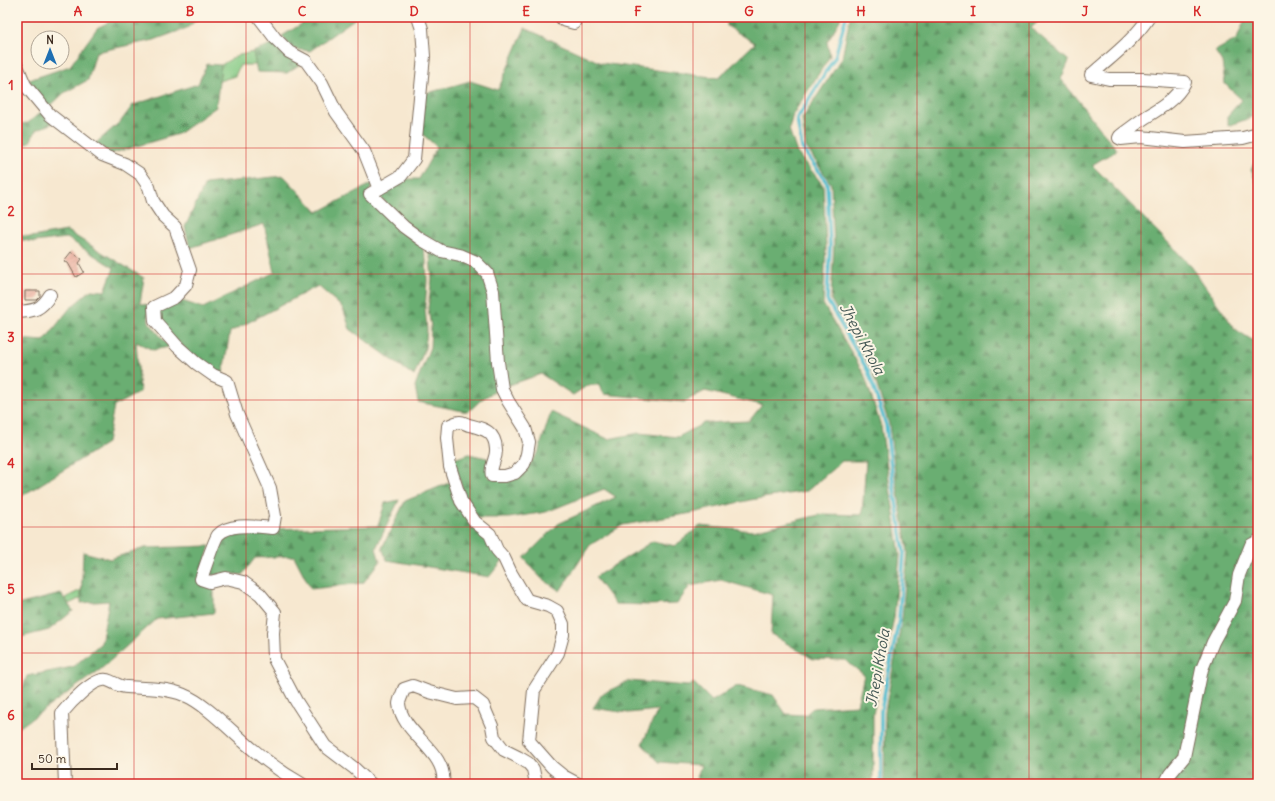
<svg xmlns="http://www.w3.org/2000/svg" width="1275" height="801" font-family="Delius,sans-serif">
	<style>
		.grass { fill: url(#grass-tufts); stroke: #607a52 }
		.forest { fill: url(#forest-firs); stroke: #536c48 }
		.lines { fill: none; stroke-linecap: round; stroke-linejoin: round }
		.stream { stroke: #55bfd1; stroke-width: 3.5 }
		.building { fill: url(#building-hatch) }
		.street-casing { stroke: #7d6c5c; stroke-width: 14 }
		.street { stroke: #fff; stroke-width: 12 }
		.grid { fill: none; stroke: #d62828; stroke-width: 1; stroke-opacity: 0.55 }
		.labels { text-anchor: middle; stroke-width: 4; stroke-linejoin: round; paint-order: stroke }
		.water-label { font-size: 15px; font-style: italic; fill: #435754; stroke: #fcf5e5 }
		.neatline { fill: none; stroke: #d62828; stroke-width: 1.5 }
		.grid-label { font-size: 13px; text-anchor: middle; font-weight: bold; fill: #d62828 }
	</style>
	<defs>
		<pattern id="grass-tufts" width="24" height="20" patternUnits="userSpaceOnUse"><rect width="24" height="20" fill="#84ca85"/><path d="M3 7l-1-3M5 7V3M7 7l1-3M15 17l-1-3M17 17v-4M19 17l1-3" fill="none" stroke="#6da46c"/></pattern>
		<pattern id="forest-firs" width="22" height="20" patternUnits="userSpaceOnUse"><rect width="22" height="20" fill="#6bae72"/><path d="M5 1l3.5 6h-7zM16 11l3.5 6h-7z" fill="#598e5d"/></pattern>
		<pattern id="building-hatch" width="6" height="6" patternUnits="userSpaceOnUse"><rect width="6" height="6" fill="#e89f8e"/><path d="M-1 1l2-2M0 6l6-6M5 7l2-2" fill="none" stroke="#bd8273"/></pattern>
	</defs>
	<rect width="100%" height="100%" fill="#fcf5e5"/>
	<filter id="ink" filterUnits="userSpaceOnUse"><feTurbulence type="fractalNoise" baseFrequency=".025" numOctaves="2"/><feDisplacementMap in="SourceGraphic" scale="8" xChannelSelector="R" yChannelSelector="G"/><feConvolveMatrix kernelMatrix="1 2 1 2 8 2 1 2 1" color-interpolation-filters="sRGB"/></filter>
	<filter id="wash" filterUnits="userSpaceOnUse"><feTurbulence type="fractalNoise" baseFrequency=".012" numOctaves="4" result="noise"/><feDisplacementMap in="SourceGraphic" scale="16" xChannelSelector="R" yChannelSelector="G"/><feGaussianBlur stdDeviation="0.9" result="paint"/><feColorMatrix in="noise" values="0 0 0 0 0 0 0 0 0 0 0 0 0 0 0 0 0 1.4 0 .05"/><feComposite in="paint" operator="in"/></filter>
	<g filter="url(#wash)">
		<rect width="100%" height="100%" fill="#f7e8d0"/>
		<path class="grass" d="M253,52L256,65H240L235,76L219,81L221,65L236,56Z
			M81,590V598L69,604L65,598Z"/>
		<path class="forest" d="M119,17H200L187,28L154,40L96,52L88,80L64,93L48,108L29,80L70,66L97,28Z
			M313,17H357L310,51L292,49L282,36Z
			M614,17H655L652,20H618Z
			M727,17H841L840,20L827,42L830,56L793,114L789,129L797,153L823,185L826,246L823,304L864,374L881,426L900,555L894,618L873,714V784H695L701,765L659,762L642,744L658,710L628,713L593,708L602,694L629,681L688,686L694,683L712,701L737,686L773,695L786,714L805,715L813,708L857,705L864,675L845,660L813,659L771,634L773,595L721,580L690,586L677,604L648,605L615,604L595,577L653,541L675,546L700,526L753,531L823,514L862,515L866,461H842L807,491L750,500L692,513L623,525L590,545L560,591L541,578L524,558L558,524L616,497L604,489L546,512L509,518H478L465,500L454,459L469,454L487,458L489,464V478L520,474L538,453L551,412L608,439L639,433L678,437L704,423L749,421L762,405L705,391L684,402L604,394L599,385H588L573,395L541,374L504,387L490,271L442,246L408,225L378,195L403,179H419L437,147L420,132L424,94L470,81L498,90L525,28L601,63L719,78L755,43L727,26Z
			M850,17H1043L1031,28L1069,61L1061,79L1117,150L1092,165L1191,266L1235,329L1258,344V784H884L885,711L902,619L908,552L896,481L889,424L872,370L831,300L834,244L831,184L806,147L802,119L842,58Z
			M1258,18V115L1228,126V115L1242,100L1225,84L1222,62L1215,51L1237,39L1245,19Z
			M274,43L300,64L287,73L257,72L253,52Z
			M207,64L221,65L216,107L178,134L110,154L96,143L121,121L133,105L198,84Z
			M41,112L53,123L36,130L30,142L17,149V124L28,123Z
			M1258,156V186L1251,170Z
			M284,176L318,212L373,183L369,193L421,241L426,259L427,281L425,309L427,330L425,348L414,376L350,329L343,308L318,286L230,332L223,373L216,371L197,360L167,332L156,309L179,300L203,308L275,272L264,224L190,248L185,227L205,184Z
			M67,231L144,278L140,303L147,305L149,322L169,347L153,350L136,342L140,392L114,406L107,443L17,499V339L44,341L70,308L91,290L105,291L114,268L67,238L34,242L17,239V235L31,237Z
			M426,246L474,265L486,276L499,389L482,399L468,412L418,402L415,386L430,347L431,327L428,308L432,279L430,257Z
			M451,482L488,535L503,560L489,577L387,560L382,548L405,501Z
			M399,500L376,548L380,562L363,583L311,589L294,556L255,558L242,575L225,573L204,577L221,537L230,530L378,526L385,503Z
			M210,546L203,568L214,584V613L157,619L101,669L17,729V701L18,700L27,676L73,667L101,643L109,601L81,603L83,552L110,559L145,548Z
			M61,594L73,611L49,630L17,638V605Z"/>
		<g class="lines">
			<path class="stream" d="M846,17L835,57L797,119L802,148L827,183L830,246L827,300L868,371L886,425L893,482L904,552L899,619L881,711V784"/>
		</g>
		<g id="blocks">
			<path class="building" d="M71,252L82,259L79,263L84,272L76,277L68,263L64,261Z
				M25,291H40V296L36,300H25Z"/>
		</g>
	</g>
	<g filter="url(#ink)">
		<use href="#blocks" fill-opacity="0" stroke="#7d6c5c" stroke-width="1"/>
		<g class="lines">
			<defs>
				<path id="street" d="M259,17L275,38L289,52L306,61L322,83L336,112L364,151L379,189
					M418,17L422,29L424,56L414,159L401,176L370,194L404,227L422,240L441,251L460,255L476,262L487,273L493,291L498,362L502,389L508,401L525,428L529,442L527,454L524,464L515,473L505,476H492C489,465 497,460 496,449C495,431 484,429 469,425C466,424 463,422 460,422C456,422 451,425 448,426L447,438L450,467L461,501L475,522L490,534L497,550L504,558L511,573L527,600L548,606L557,611L563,624V635L558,653L534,690L529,741L552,767L563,776L578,784
					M561,17L563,20L574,23V17
					M1149,17C1134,40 1111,57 1091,75L1109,79H1143L1185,82C1177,98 1161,108 1146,117C1137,123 1128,130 1120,136L1119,138L1121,139L1141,137L1185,142L1243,138L1258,134
					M17,66L25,85L50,115L102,155L125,164L140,174L149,187L153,201L163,216L175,227L190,270L186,285L175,297L154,307L155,321L177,346L196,363L213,375L227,381L237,414L270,488L275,516L273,528C257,527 230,522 218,535C214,540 204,571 201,579L210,582L226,578L243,582L260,594L275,612L273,633L274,659L296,701L325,746L354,768L371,784
					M17,312C34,311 41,310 50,295
					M65,784L62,713C70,703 94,677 107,680C114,682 119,687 127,687C144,688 168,688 184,695C205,703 232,732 250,747C266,761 284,774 302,784
					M443,784C448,752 402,734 399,704C399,700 403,693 404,689L413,686L429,692L457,699L474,698L483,705L492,726L494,737L504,750L518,757L528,763L533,769L536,784
					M1165,784L1170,774L1184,757L1202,669L1213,642L1235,601L1239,575L1251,545L1258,541"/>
			</defs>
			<use href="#street" class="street-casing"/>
			<use href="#street" class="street"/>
		</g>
	</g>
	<path class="grid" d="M134,17V784M246,17V784M358,17V784M470,17V784M582,17V784M693,17V784M805,17V784M917,17V784M1029,17V784M1141,17V784M17,148H1258M17,274H1258M17,400H1258M17,527H1258M17,653H1258"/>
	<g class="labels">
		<g class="water-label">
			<text transform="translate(862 339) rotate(62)" y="5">Jhepi Khola</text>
			<text transform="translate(878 668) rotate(-80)" y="5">Jhepi Khola</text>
		</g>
	</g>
	<rect width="1275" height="801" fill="none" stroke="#fcf5e5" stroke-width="44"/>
	<g transform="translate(50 50)"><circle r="19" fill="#fcf5e5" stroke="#afa495"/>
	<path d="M0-3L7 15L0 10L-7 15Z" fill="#1f6fb2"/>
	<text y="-6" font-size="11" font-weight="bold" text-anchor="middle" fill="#3b2a1e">N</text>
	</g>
	<path d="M32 763v6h85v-6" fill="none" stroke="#3b2a1e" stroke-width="2"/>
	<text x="38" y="763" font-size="12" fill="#3b2a1e" stroke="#fcf5e5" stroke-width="3" paint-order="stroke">50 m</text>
	<rect x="22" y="22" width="1231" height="757" class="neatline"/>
	<g class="grid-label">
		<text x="78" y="16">A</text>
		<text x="190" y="16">B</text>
		<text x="302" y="16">C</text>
		<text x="414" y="16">D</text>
		<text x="526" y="16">E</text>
		<text x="638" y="16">F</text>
		<text x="749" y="16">G</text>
		<text x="861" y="16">H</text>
		<text x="973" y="16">I</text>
		<text x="1085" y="16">J</text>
		<text x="1197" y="16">K</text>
		<text x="11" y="90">1</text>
		<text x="11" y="216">2</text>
		<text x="11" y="342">3</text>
		<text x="11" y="468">4</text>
		<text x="11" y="594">5</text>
		<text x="11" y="720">6</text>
	</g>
</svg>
